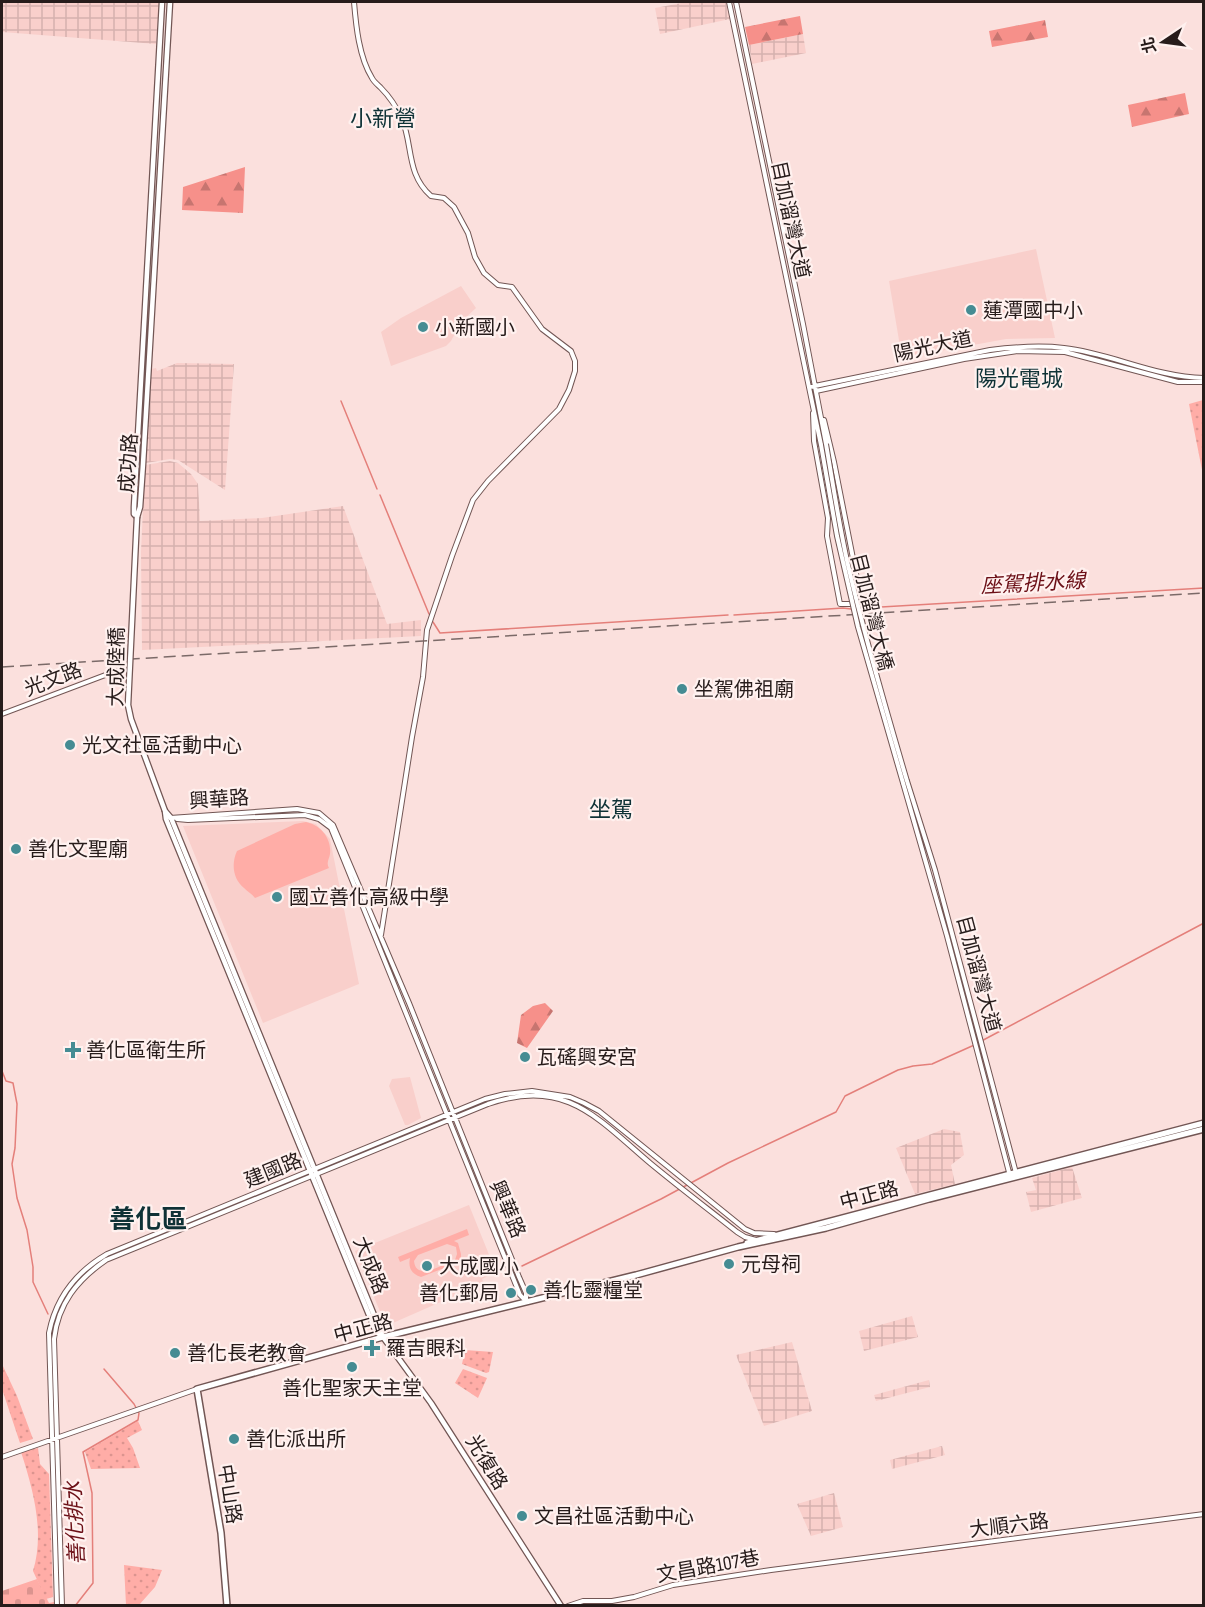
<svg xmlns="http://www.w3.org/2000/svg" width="1205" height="1607" font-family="'Sofia Sans Condensed','Noto Sans TC',sans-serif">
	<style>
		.built { fill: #f9cfcb }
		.industrial { fill: url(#industrial-grid) }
		.grass { fill: #ffada7; fill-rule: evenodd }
		.forest { fill: url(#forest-firs) }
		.cemetery { fill: url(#cemetery-stones) }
		.park { fill: url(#park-dots) }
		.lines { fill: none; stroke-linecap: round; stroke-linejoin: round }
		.stream { stroke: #e47f7a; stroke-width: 1.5 }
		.tertiary-casing { stroke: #725654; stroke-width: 6 }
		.secondary-casing { stroke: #725654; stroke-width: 7 }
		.primary-casing { stroke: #725654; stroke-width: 8 }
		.tertiary { stroke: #fff; stroke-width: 4 }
		.secondary { stroke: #fff; stroke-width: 4.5 }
		.primary { stroke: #fff; stroke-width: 5 }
		.rail { stroke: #7b6a68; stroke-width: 1.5; stroke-dasharray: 12 6; stroke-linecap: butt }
		.tertiary-bridge-casing { stroke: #725654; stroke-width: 6; stroke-linecap: butt }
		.secondary-bridge-casing { stroke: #725654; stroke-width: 7; stroke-linecap: butt }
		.tertiary-bridge { stroke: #fff; stroke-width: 4 }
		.secondary-bridge { stroke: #fff; stroke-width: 4.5 }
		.poi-dot { fill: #458c93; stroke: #fff1ef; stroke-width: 2 }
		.labels { text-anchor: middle; stroke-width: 4.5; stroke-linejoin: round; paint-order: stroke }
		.street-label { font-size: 20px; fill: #271c1b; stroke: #fff1ef }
		.poi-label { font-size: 20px; fill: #271c1b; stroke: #fff1ef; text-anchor: start }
		.water-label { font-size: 21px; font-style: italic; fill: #6c1017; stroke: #fff1ef }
		.quarter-label { font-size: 22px; fill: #0f3236; stroke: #fff1ef }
		.district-label { font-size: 26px; font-weight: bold; fill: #0f3236; stroke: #fff1ef }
	</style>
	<defs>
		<pattern id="industrial-grid" width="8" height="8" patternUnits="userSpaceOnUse" patternTransform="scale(1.5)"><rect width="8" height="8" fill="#f9cfcb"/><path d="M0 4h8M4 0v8" fill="none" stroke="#d5b1ae"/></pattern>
		<pattern id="forest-firs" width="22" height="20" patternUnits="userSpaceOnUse" patternTransform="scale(1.5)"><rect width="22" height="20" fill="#f6908a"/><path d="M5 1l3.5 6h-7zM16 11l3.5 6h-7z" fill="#c77570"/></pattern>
		<pattern id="cemetery-stones" width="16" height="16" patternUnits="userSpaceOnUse" patternTransform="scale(1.5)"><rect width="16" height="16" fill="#ffada7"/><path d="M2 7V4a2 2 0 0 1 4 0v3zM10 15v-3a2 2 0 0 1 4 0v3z" fill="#db948f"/></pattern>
		<pattern id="park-dots" width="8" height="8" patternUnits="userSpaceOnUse" patternTransform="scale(1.5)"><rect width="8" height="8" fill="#ffada7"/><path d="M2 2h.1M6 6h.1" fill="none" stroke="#db948f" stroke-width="1.8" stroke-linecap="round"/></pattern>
	</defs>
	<rect width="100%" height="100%" fill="#fbe0dd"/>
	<path class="built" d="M1036,249L1055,338L1006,339L902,358L889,281Z
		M461,286L476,308L461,322L451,341L446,346L391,366L381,332L401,318Z
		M303,821L316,824L330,839L359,984L263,1023L183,826Z
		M410,1077L421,1118L408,1125H405L389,1086L392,1079Z
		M469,1205L496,1272L482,1279L484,1283L386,1326L355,1251Z"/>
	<path class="industrial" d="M2,2H159L156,44L2,32Z
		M687,2H726L730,19L660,34L655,8Z
		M803,34L806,53L752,64L749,45Z
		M177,363L234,364L225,490L178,460L170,459L146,463L151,369L156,368L157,371Z
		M170,461L178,463L191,474L198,484L200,521L262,518L343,506L387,624L421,620V636L142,650L141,552L145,465Z
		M944,1129L960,1132L964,1155L951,1165L955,1184L915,1194L896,1148Z
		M1072,1167L1082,1198L1031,1212L1026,1192L1036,1190L1032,1178Z
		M912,1316L918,1337L864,1351L859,1331Z
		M792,1342L812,1411L764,1426L736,1355Z
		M929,1380L930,1387L876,1401L874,1395Z
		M942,1446L945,1455L892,1469L890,1460Z
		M834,1493L843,1527L811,1536L797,1504Z"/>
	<path class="grass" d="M306,822C321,825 332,839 330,854C329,860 326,862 329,868L255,898C252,894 248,892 244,888C233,879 231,864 237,851L295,824Z
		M467,1229L469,1235L454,1241L458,1243L461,1254V1259L457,1263L421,1277C411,1274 408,1267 410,1258L400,1262L398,1257ZM447,1244L456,1247L457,1254L455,1260C443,1264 416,1282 414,1261L418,1255Z"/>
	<path class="forest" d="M800,16L803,34L749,45L745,27Z
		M1045,20L1048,37L992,47L989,31Z
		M1185,93L1189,114L1132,127L1128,105Z
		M245,167L243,213L182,210L183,187Z
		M545,1003L553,1011L527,1048L517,1043L521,1015L533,1006Z"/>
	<path class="cemetery" d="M37,1579L49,1603L54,1602V1605H2V1591Z"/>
	<path class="park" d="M1203,400H1204L1203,475L1189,404Z
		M465,1350L493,1352L489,1372L486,1373L462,1364Z
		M2,1364L17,1396L33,1439L20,1443L2,1389Z
		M463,1369L487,1378L478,1398L455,1383Z
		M138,1421L142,1430L127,1438L133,1448L140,1468L91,1469L85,1452Z
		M38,1448L40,1464L49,1474L53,1597L46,1599L33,1571C45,1532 33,1489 21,1452Z
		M124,1565L162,1570L155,1587L139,1605H126Z"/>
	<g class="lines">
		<path class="stream" d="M341,401L377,489
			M380,495L429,614
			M864,608L1204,588
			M734,615L843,608L851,609
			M433,622L440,633L728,615
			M2,1071L6,1081L13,1083L17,1104L15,1148L12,1164L17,1198L27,1230L33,1267V1282L48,1314
			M522,1266L661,1199L728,1163L836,1112L845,1096L898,1070L913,1066L932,1064L972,1046L1204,923
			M919,1553L989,1544
			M75,1606L93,1583L92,1493L83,1452L138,1420L139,1413L134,1404L104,1369"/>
		<defs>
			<path id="tertiary" d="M354,2C356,26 359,57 372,78C374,82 378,85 381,88C390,97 397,108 402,119C413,145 406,174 431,196L444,198L454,207L468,233L475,257L484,273L498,285L512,287L542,329L571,351L575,361V371L569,390L559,409L488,481L473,500L452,556L427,630L423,677L412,737L381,935
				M729,2L821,445
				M736,2L803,324L826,444
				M810,387L990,350C1014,347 1039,345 1064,348C1111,353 1154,377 1204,378
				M816,391L964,359L1018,351L1065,352L1178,382H1204
				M813,413L814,441L828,518L827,536L840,604H862L834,462L824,420
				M2,714L116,671
				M907,781L935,870L1016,1173
				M903,783L947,936L1010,1176
				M170,818L297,809L319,813L333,825L409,1003L519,1277L526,1293V1301
				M177,819L188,820L305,815L319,819L331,828L520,1295L526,1301
				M2,1457L197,1389
				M57,1606L49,1333C56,1297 76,1272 107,1254L485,1099L505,1094L532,1091L570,1097L584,1103L599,1111L745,1229L754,1233L774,1234
				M62,1606L54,1339C58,1304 77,1280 106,1260L488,1104C565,1077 597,1118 650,1163C679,1187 708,1209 737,1232L745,1237L756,1240
				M568,1606L583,1601H612L634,1597L673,1585L771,1570L1204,1514"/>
			<path id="secondary" d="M137,517L134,514V507L162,2
				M137,517L140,507L143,464L170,2
				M165,811L166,819L376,1332L383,1337L431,1403L561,1606
				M165,811L171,818L383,1337"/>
			<path id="primary" d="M747,1243L1204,1123
				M227,1606L221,1533L197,1389L383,1337L636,1275L738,1247L826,1228L929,1199L1204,1129"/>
		</defs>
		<use href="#tertiary" class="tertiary-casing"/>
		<use href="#secondary" class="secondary-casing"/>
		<use href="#primary" class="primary-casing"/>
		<use href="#tertiary" class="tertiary"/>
		<use href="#secondary" class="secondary"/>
		<use href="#primary" class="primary"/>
		<path class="rail" d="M2,667L1204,593"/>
		<defs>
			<path id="tertiary-bridge" d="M826,444C833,484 839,525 848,565C865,638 886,710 907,781
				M821,445L837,536L858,627L903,783"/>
			<path id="secondary-bridge" d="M137,517L128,705L131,719L165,811"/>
		</defs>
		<use href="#tertiary-bridge" class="tertiary-bridge-casing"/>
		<use href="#secondary-bridge" class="secondary-bridge-casing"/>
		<use href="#tertiary-bridge" class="tertiary-bridge"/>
		<use href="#secondary-bridge" class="secondary-bridge"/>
	</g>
	<g class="poi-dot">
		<circle cx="971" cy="310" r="6"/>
		<circle cx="423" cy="327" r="6"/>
		<circle cx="682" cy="689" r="6"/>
		<circle cx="70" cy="745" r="6"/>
		<circle cx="16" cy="849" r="6"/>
		<circle cx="277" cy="897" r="6"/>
		<path d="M70 1041h6v6h6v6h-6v6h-6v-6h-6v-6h6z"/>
		<circle cx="525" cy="1057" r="6"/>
		<circle cx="729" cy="1264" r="6"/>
		<circle cx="427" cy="1266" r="6"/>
		<circle cx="531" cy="1290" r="6"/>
		<circle cx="511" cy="1293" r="6"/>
		<path d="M369 1339h6v6h6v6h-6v6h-6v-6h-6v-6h6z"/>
		<circle cx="175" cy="1353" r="6"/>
		<circle cx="352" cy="1367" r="6"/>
		<circle cx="234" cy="1439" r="6"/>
		<circle cx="522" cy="1516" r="6"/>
	</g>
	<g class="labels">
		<g class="street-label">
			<text transform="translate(791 220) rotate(78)" y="7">目加溜灣大道</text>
			<text transform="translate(933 346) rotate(-12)" y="7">陽光大道</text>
			<text transform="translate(128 463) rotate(-86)" y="7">成功路</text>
			<text transform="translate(872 612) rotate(76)" y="7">目加溜灣大橋</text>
			<text transform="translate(116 667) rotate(-89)" y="7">大成陸橋</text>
			<text transform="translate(53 679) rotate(-21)" y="7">光文路</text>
			<text transform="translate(219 799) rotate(-4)" y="7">興華路</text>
			<text transform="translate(979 974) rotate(75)" y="7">目加溜灣大道</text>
			<text transform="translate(273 1170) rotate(-22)" y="7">建國路</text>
			<text transform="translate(869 1195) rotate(-15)" y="7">中正路</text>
			<text transform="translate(508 1209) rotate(67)" y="7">興華路</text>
			<text transform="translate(371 1265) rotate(68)" y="7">大成路</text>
			<text transform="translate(363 1328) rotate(-15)" y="7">中正路</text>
			<text transform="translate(487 1462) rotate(58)" y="7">光復路</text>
			<text transform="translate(230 1494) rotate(81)" y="7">中山路</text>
			<text transform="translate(1009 1525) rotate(-7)" y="7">大順六路</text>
			<text transform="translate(708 1566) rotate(-10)" y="7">文昌路107巷</text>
		</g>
		<g class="poi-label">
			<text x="983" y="317">蓮潭國中小</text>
			<text x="435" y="334">小新國小</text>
			<text x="694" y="696">坐駕佛祖廟</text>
			<text x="82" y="752">光文社區活動中心</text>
			<text x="28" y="856">善化文聖廟</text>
			<text x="289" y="904">國立善化高級中學</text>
			<text x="86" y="1057">善化區衛生所</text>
			<text x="537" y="1064">瓦磘興安宮</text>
			<text x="741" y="1271">元母祠</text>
			<text x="439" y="1273">大成國小</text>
			<text x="543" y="1297">善化靈糧堂</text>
			<text x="499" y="1300" text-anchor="end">善化郵局</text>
			<text x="386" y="1355">羅吉眼科</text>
			<text x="187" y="1360">善化長老教會</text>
			<text x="352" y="1395" text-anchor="middle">善化聖家天主堂</text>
			<text x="246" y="1446">善化派出所</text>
			<text x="534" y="1523">文昌社區活動中心</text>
		</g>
		<g class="water-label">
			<text transform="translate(1033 583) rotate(-3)" y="7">座駕排水線</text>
			<text transform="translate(75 1523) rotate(-93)" y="7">善化排水</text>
		</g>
		<g class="quarter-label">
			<text x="383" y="126">小新營</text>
			<text x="1019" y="386">陽光電城</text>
			<text x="611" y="817">坐駕</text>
		</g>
		<g class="district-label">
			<text x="148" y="1228">善化區</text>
		</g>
	</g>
	<rect width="1205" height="1607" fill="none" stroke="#271c1b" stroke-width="6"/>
	<g transform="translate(1163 42) rotate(257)" stroke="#fff1ef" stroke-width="4.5" paint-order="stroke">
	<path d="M0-4.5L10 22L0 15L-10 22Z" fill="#271c1b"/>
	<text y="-9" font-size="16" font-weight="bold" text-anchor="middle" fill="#271c1b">北</text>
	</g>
</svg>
